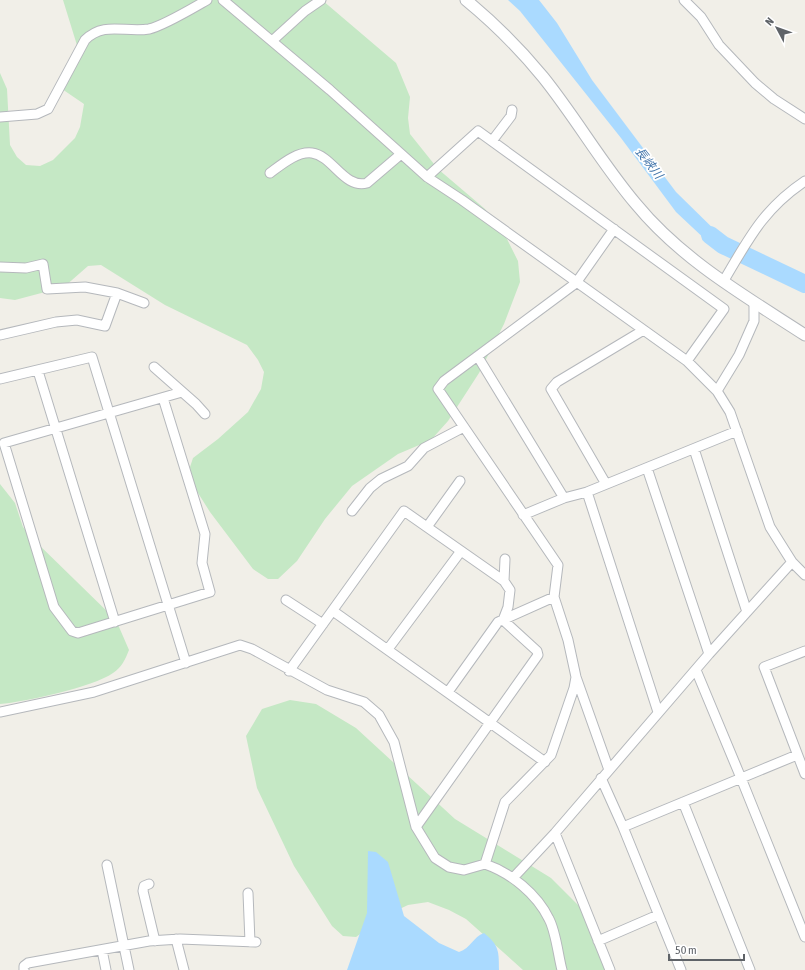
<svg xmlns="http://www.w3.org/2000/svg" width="805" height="970" font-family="'Asap Condensed','Noto Sans JP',sans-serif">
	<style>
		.green { fill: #c5e8c5 }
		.water { fill: #aadaff }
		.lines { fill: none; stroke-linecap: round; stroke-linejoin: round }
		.river { stroke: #aadaff; stroke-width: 18 }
		.minor-casing { stroke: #b5b8bc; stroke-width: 11 }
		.tertiary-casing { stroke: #b5b8bc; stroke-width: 13 }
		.minor { stroke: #fff; stroke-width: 9 }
		.tertiary { stroke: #fff; stroke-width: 11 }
		.labels { text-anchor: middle; stroke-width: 3.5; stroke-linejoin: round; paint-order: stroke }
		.water-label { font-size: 12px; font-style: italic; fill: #4174aa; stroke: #fff }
	</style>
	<rect width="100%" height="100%" fill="#f1efe8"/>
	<path class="green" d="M63,0H322L396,63L410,97L408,118L410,134L438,169L485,209L507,239L518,261L520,282L504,324L479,373L448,421L431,440L398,454L352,486L325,519L297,561L278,579H268L253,569L210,512L193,485L190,467L193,458L218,439L248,412L261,389L264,372L258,360L247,345L165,305L101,265L88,266L64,287L15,300L0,298V73L7,89L10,145L17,157L26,165L40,166L53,160L75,138L80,127L84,104L62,89L80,55Z
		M0,484L15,503L23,527L34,540L116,620L129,650C125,660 122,667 113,673C93,687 25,702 0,704Z
		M290,700L316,704L356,728L455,819L551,878L595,922L614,970H523L466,919L449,910L428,902L408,905L387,915L356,937L343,936L332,926L294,866L257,788L246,736L262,709Z"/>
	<path class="water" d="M508,0H539L557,23L592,80L676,192L726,241L732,255L708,242L676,212L621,138L520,11Z
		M368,851L376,852L388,862L404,916L439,943L459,952C471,948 473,937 484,933C499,945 499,951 499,970H347L367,913Z"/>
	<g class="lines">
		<path class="river" d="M710,235L723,245L805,284"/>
		<defs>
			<path id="minor" d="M223,0L330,90L427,177L462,200L687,361L717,391L730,412L770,527L792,562L805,575
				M684,0L701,17L719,45L755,83L774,99L805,119
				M272,41L305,11L321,0
				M0,117L37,114L48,109L85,40C104,21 125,33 149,29C163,26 193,8 207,0
				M492,141L511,116L512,110
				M270,173C281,165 297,151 312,153C333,156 344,189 367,183L401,154
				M427,177L478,131L724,309L687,361
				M0,267L26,268L43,264L47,289L85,287L117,293L144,303
				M723,282C748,240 763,209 805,181
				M0,335L56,322L77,320L105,326L117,293
				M478,357L564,498
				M154,367L196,404L205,414
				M38,371L115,622
				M0,379L92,357L186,663
				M717,391L739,355L754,321V302
				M163,398L205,534L202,563L210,592L78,633L72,631L54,607L4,443L182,392
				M694,449L747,612
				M647,468L709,654
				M606,484L551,389L557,382L642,331
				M587,492L658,712
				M352,511L370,488L381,479L408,466L424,448L464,427
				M523,515L564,498L587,492L737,431
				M427,527L460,481
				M504,581L505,559
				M286,600L323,624
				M333,611L545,762
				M388,649L461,551
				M805,651L764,667L805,774
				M696,670L741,778L805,937
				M289,671L404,511L504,581L510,590L508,607L503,620
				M448,692L498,622L554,597
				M0,712L94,692L240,645L252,649L327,690L364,702L379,715L394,742L416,827L435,858L449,867L464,870L485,864L505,802L551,755L574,688L576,677
				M609,770L576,677L568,640L554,597L558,565L438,389L444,381L576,283L614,229
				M601,778L623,827L681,970
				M683,802L750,970
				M416,827L538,655L537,651L503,620
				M623,827L797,755
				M555,833L610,970
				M485,864C511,873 537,894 549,919C556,932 558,955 562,970
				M107,865L129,970
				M513,878L555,833L709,654L792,562
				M149,884L144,886L143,891L155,941
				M248,893L250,942
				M176,939L184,970
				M598,941L658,915
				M102,950L106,970
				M24,970V966L28,963L149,941L180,939L256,942"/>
			<path id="tertiary" d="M466,0C494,23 520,49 543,77C576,118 602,164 636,204C682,260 745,296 805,335"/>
		</defs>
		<use href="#minor" class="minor-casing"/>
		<use href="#tertiary" class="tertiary-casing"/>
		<use href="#minor" class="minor"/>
		<use href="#tertiary" class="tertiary"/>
	</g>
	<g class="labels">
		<g class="water-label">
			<text transform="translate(649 163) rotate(52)" y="4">長峡川</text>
		</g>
	</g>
	<g transform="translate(777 28) rotate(311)" stroke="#ffffff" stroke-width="3" paint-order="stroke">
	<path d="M0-3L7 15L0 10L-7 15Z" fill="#5f6368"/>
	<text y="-6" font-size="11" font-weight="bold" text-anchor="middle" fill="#5f6368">N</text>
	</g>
	<path d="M669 954v6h75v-6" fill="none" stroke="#5f6368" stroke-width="2"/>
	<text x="675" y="954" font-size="12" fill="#5f6368" stroke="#ffffff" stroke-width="3" paint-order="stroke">50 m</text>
</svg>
